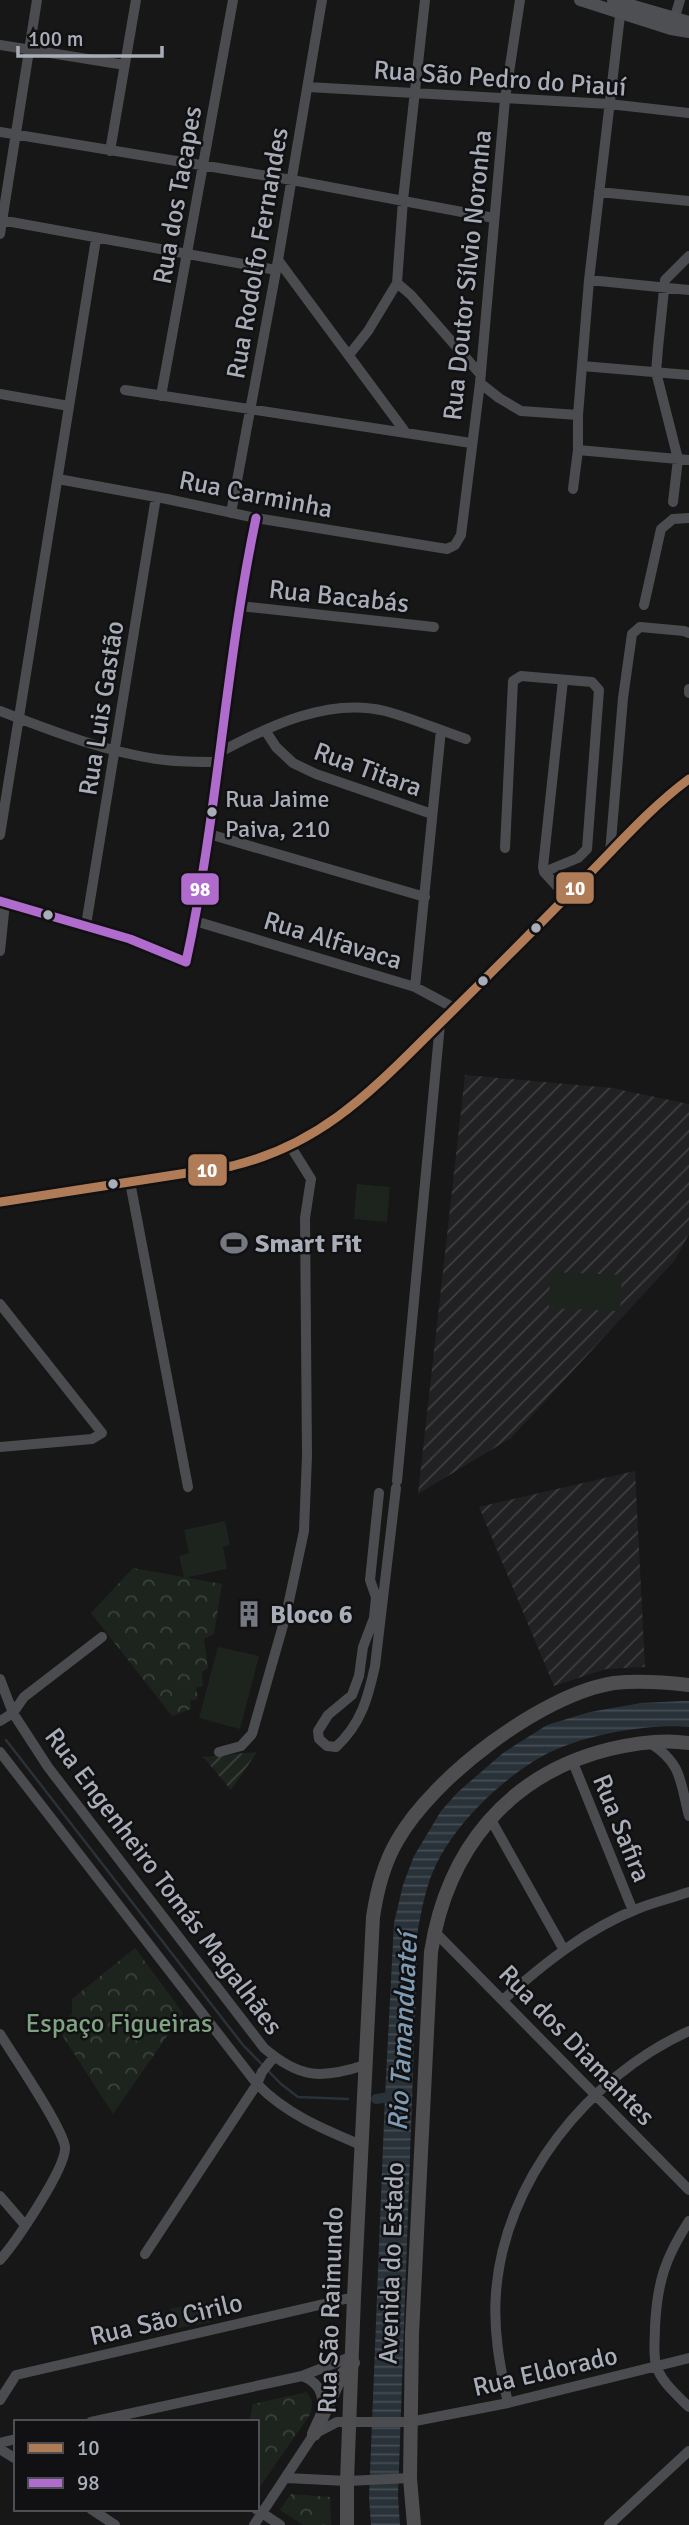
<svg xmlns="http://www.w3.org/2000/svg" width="689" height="2525" font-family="Signika,sans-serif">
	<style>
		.industrial { fill: url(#industrial-furrows) }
		.park { fill: url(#park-crowns) }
		.garden { fill: url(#garden-furrows) }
		.pitch { fill: #1d241e }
		.water { fill: url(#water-rules) }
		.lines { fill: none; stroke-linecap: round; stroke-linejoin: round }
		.stream { stroke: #2a3239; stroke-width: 2.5 }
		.canal { stroke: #2a3239; stroke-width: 10 }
		.minor { stroke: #4b4c50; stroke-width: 10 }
		.major { stroke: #4d4f52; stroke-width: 12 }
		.highway { stroke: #4e4e51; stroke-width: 14 }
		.bus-1-casing { stroke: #111113; stroke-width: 14 }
		.bus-2-casing { stroke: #111113; stroke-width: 14 }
		.bus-1 { stroke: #b07c57; stroke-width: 9 }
		.bus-2 { stroke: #b06ccc; stroke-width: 9 }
		.bus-dot { fill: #a8adb8; stroke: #111113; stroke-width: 2.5 }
		.labels { text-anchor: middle; stroke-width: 5; stroke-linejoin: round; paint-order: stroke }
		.bus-label { font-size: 24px; fill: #a8adb8; stroke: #111113; text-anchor: start }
		.street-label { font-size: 26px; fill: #a8adb8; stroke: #111113 }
		.poi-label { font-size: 26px; font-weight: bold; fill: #a8adb8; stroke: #111113; text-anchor: start }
		.park-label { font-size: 26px; fill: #7fa381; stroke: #111113 }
		.water-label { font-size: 28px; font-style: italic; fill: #7f9bb3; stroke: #111113 }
		.line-badge { stroke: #111113; stroke-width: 2.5 }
		.badge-label { font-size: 19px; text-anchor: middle; font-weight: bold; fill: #fff }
	</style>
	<defs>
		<pattern id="industrial-furrows" width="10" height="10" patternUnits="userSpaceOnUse" patternTransform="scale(1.75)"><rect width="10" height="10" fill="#212123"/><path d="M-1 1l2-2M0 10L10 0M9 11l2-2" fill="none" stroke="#3e3f41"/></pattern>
		<pattern id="park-crowns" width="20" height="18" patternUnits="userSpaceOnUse" patternTransform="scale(1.75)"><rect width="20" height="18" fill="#1d241e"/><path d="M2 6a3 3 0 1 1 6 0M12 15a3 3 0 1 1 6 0" fill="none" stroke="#3b413d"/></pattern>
		<pattern id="garden-furrows" width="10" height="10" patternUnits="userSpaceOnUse" patternTransform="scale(1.75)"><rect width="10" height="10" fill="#1d241e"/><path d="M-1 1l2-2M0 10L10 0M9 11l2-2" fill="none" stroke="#3b413d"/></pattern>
		<pattern id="water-rules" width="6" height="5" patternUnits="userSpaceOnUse" patternTransform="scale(1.75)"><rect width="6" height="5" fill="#2a3239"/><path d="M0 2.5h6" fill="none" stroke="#464d54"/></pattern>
	</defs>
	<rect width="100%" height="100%" fill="#171717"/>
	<path class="industrial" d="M465,1075L612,1088L689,1104V1234L675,1260L511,1438L418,1494Z
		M635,1471L645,1667L606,1669L554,1686L479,1507Z"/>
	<path class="park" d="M133,1568L222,1584L214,1634L204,1639L208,1668L202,1672L203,1686L196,1688L198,1699L190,1701L191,1709L172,1716L91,1613Z
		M135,1948L183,2013L113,2114L57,2027L72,2014V1999Z
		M307,2392L312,2401L311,2413L257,2491V2422H249L253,2404Z
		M291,2494L330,2497L331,2525H303L280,2510Z"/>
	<path class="garden" d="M257,1752L231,1790L203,1757Z"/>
	<path class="pitch" d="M357,1184L390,1187L387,1222L354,1219Z
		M550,1272L622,1275L620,1311L549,1308Z
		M225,1521L230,1545L223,1547L227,1569L184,1578L179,1556L189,1553L184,1530Z
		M218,1647L259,1656L240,1729L199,1718Z
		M205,2301L210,2322L174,2329L170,2309Z"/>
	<path class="water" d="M683,1701H689V1727C652,1723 591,1734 557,1749C511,1769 456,1821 435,1867C426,1886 422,1908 418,1929L398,2497L400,2525H371L369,2498L385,2096L394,1923L403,1885L414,1856L441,1811L458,1792L503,1753L547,1725L590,1712L641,1703Z"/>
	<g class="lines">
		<path class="stream" d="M6,1740L243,2045L281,2084L298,2097L348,2099"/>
		<path class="canal" d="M376,2099L397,2096"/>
		<path class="minor" d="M673,23L680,0
			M0,45L125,65
			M308,87L609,104L689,113
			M0,132L292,180L494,218
			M110,151L136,0
			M599,192L689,201
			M0,220L276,270
			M0,234L37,0
			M278,260L406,433
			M589,280L689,290
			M397,283L411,295L481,375
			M349,355L368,331L397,283L403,200L425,0
			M582,366L689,375
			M480,383L499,398L521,411L578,415
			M125,390L471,443
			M0,394L69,406
			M161,396L233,0
			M578,450L689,460
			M58,479L167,499L256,518L447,549L455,545L461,535L480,383L505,99L520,0
			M573,489L578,450V415L589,280L621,7
			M673,502L678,459L656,372L658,348L665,280L689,256
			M231,513L278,260L322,0
			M644,605L661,529L673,519L689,518
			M240,606L434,627
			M563,680L543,867L544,872L567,897
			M689,693V689
			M0,711C51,731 111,754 165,760C183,762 201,762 219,762
			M265,730L276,747L293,763L316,774L432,814
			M220,752C269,726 329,697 385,711C412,718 439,730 466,739
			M209,834L425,897
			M0,835L96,239
			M505,848L513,681L521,676L592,682L599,690L587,849L578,858L544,872
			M610,853L623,698L632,634L640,627L684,631L689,633
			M0,901L130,939L186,962C218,815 225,665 256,518
			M195,921L415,987L456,1009
			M86,925L156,497
			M0,951L5,903
			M415,987L441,730
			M130,1182L188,1487
			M0,1304L102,1433L92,1439L0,1447
			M397,1481L440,1024
			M379,1493L370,1580L376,1597L374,1618L363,1647L359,1676L352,1695L328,1715L318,1731L319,1739L327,1746L336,1747C361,1724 368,1698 375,1666L396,1488
			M0,1679L13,1713L48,1767L264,2048C300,2079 322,2079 365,2065
			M0,1721L13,1713L24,1697L102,1637
			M650,1743C682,1763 680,1781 689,1816
			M0,1752L257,2084C286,2114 323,2129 361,2145
			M219,1752L241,1746L252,1734L286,1615L304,1531L307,1456L305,1218L311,1179L291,1147
			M572,1760L633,1911
			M490,1818L564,1950
			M434,1931L689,2190
			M503,2000C543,1964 587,1929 637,1909C654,1902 672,1898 689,1892
			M0,2034C13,2055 63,2128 65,2147C67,2167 15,2243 0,2260
			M0,2196L25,2225
			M689,2221C665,2258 657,2283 655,2327C655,2339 653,2353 656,2365C661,2382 677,2395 689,2407
			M145,2254L257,2084L262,2072L274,2057
			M302,2376C319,2382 324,2394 322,2411
			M0,2400L16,2375L354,2297
			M508,2403C500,2367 493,2331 496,2293C504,2181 588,2077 689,2031
			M91,2422L302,2376L353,2356
			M0,2443L16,2439
			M0,2449L16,2459
			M286,2478L347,2481L410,2478
			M91,2509L115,2525
			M256,2509L280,2525
			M254,2525L314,2434L337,2422H410L508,2403L689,2358
			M609,2525L689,2451"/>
		<path class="major" d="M580,0L671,29L689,32
			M613,0L689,22
			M0,1202L232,1166C315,1146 365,1098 424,1039C478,986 532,932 585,878C618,845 651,807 689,779"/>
		<path class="highway" d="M314,2434L339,2379L353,2363
			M347,2525V2481L354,2297L373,1917C377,1890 383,1865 397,1841C432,1778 542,1694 614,1683C639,1680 664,1682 689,1685
			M414,2525L410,2478L412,2334L431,1952C447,1850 508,1774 610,1749C635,1743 663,1739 689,1743"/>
		<defs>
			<path id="bus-1" d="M0,1202L232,1166C315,1146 365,1098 424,1039C478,986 532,932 585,878C618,845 651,807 689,779"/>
			<path id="bus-2" d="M0,901L130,939L186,962C218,815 225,665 256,518"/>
		</defs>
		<use href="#bus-1" class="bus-1-casing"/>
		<use href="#bus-2" class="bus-2-casing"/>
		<use href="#bus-1" class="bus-1"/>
		<use href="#bus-2" class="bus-2"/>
	</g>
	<defs>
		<symbol id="stadium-bare" viewBox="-9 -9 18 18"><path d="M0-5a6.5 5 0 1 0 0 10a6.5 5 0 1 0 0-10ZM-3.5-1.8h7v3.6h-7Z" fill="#757880" stroke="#111113" stroke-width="2.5" paint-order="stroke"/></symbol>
		<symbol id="building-bare" viewBox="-9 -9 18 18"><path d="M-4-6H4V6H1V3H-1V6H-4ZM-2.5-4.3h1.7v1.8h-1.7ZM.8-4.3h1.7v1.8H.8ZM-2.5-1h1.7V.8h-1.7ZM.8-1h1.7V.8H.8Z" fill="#757880" stroke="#111113" stroke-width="2.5" paint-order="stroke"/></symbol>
	</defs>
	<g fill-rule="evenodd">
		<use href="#stadium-bare" x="215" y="1224" width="38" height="38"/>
		<use href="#building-bare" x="230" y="1595" width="38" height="38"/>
	</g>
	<g class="bus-dot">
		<circle cx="212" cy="812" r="6"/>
		<circle cx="48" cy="915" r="6"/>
		<circle cx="536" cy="928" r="6"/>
		<circle cx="483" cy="981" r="6"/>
		<circle cx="113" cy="1184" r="6"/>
	</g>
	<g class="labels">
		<g class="bus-label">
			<text x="225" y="807">Rua Jaime<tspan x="225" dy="30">Paiva, 210</tspan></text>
		</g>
		<g class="street-label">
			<text transform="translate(500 78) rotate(4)" y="9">Rua São Pedro do Piauí</text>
			<text transform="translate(177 195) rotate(-80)" y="9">Rua dos Tacapes</text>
			<text transform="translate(257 253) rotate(-80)" y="9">Rua Rodolfo Fernandes</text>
			<text transform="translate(467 275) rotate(-84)" y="9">Rua Doutor Sílvio Noronha</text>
			<text transform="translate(256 494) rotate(11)" y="9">Rua Carminha</text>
			<text transform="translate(339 596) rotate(6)" y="9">Rua Bacabás</text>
			<text transform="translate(101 708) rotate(-81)" y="9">Rua Luis Gastão</text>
			<text transform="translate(368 769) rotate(20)" y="9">Rua Titara</text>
			<text transform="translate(333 940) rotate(17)" y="9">Rua Alfavaca</text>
			<text transform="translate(622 1828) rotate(68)" y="9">Rua Safira</text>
			<text transform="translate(164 1881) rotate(53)" y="9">Rua Engenheiro Tomás Magalhães</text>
			<text transform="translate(577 2045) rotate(46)" y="9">Rua dos Diamantes</text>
			<text transform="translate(391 2263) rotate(-88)" y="9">Avenida do Estado</text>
			<text transform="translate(330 2310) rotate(-88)" y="9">Rua São Raimundo</text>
			<text transform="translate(166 2319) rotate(-13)" y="9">Rua São Cirilo</text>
			<text transform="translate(545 2371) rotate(-13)" y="9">Rua Eldorado</text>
		</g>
		<g class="poi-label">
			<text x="255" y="1252">Smart Fit</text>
			<text x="270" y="1623">Bloco 6</text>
		</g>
		<g class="park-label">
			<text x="119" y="2032">Espaço Figueiras</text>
		</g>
		<g class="water-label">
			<text transform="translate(402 2032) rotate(-87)" y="10">Rio Tamanduateí</text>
		</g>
	</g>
	<g class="line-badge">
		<rect x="555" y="871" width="40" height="34" rx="7" fill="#b07c57"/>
		<rect x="180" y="872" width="40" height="34" rx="7" fill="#b06ccc"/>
		<rect x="187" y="1153" width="41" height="34" rx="7" fill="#b07c57"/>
	</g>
	<g class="badge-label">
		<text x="575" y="895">10</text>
		<text x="200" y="896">98</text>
		<text x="207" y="1177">10</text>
	</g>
	<rect x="14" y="2420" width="245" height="91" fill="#111113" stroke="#4d4f55" stroke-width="2"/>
	<rect x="28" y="2443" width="35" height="10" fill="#b07c57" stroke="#4d4f55" stroke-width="2"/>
	<text x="77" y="2455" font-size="21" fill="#a8adb8">10</text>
	<rect x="28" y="2478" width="35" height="10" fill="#b06ccc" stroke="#4d4f55" stroke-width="2"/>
	<text x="77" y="2490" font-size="21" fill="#a8adb8">98</text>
	<path d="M18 46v10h144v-10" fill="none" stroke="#a8adb8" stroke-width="3.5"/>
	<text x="28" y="46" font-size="21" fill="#a8adb8" stroke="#111113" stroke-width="5" paint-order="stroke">100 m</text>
</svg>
